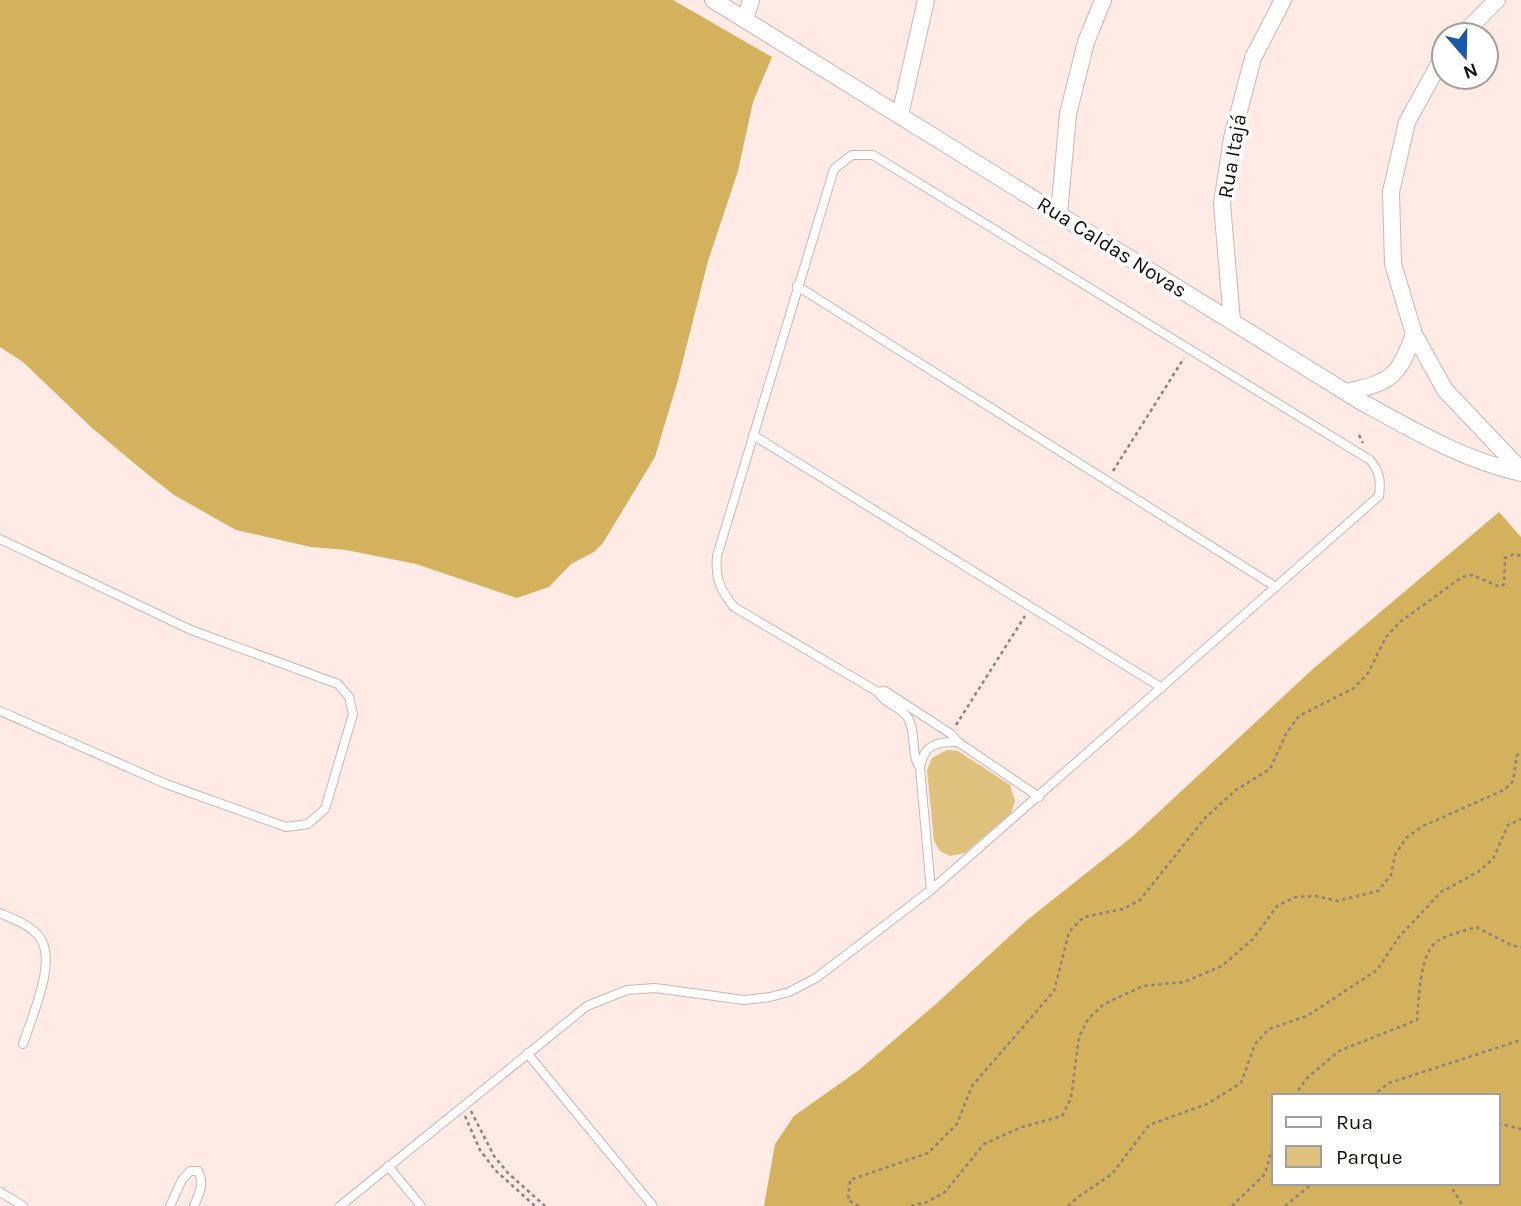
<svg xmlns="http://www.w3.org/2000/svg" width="1521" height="1206" font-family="Karla,sans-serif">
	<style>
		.green { fill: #ddc17d }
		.forest { fill: #d4b25d; fill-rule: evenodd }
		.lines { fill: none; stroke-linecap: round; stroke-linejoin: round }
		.lane-casing { stroke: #cab7b3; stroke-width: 10 }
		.street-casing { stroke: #cab7b3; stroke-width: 18 }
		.path { stroke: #8e807d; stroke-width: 2.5; stroke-dasharray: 3.5 3.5; stroke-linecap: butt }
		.lane { stroke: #fff; stroke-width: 8 }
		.street { stroke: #fff; stroke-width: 16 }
		.labels { text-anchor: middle; stroke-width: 7; stroke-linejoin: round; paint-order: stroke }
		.street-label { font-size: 21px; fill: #140e0c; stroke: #fff }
	</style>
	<rect width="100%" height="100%" fill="#ffeae6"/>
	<path class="green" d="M947,750L958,751L1010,785L1015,801L1011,813L965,853L950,856L940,851L934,841L927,770L932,758Z"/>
	<path class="forest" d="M0,0H673L772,57L753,102L738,171L708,261L678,380L655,457L603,543L594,552L571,564L549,587L517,598L416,564L346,550L311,547L236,530L174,495L146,473L91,427L23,362L0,347Z
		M1499,512L1521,537V1206H764L775,1144L794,1116L859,1070L936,1004L1026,921L1133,836L1314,668ZM1274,1096H1498V1183H1274Z"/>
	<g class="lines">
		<defs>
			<path id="lane" d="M797,286L1276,587
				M753,435L1162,688
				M0,539L191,630L338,684L349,697L353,714L325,809L308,824L286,827L166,784L0,711
				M878,692L885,691L951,734L958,742L1039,797
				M931,890L920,768C923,745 937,741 958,742
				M0,913C13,919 28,924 38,935C59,958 32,1016 23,1044
				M527,1053L653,1206
				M388,1166L421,1206
				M0,1192L23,1206
				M170,1206L182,1180L190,1171H198C205,1183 199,1194 194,1206
				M340,1206L587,1006L627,990L655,988L744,1000L770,997L789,992L816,978L931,890L1379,496C1381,481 1380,472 1370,460L873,155H852L834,169L717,556C715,578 720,590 734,607L878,692C884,704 901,706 908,718C917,734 910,753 920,768"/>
			<path id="street" d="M713,0L1360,401C1411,429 1463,460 1521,473
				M745,19L751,0
				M1462,35L1497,0
				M1444,55L1407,122L1391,192L1393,264L1414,334L1445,390L1521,470
				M900,115L926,0
				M1059,214L1068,114L1086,42L1103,0
				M1232,321L1222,204L1232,138L1253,58L1283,0
				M1346,392C1391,382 1398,378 1414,334"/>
		</defs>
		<use href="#lane" class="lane-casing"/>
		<use href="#street" class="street-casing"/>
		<path class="path" d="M1359,435L1363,443
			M1113,471L1184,358
			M956,725L1025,616
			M1294,1096L1307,1078L1339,1051L1417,1020C1419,1000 1419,951 1439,940C1450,934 1464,931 1476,927L1513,946L1521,947
			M1372,1096L1389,1083L1521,1040
			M471,1111L494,1156L508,1173L545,1206
			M465,1116L480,1150L495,1170L535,1206
			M1498,1123L1521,1129
			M1449,1183L1463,1206
			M859,1206L848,1200L850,1180L928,1153L957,1124L972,1086L1054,991L1069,932L1084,917L1123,909L1140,900L1205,818L1236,790L1270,769L1287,732L1299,716L1354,688L1368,673L1386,637L1400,622L1462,577L1472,575L1500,587L1504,584L1505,558L1514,554L1521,556
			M911,1206L927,1202L945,1192L984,1144L1022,1127L1062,1116L1071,1098L1079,1037L1088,1019L1104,1004L1143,986L1184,982L1222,966L1253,939L1277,906L1296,897L1316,896L1337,901L1378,891L1391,875L1395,855L1406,838L1423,826L1504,790L1513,781L1517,755L1521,754
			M1068,1206L1078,1197L1112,1174L1149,1125L1207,1104L1241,1083L1255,1044L1269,1029L1307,1016L1377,970L1399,937L1441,892L1478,872L1493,859L1508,825L1521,819
			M1232,1206L1265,1174L1274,1142
			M1285,1206L1313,1183"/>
		<use href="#lane" class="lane"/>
		<use href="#street" class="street"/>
	</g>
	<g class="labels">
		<g class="street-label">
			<text transform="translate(1232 156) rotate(-80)" y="7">Rua Itajá</text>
			<text transform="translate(1112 247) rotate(32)" y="7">Rua Caldas Novas</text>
		</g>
	</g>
	<rect x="1272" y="1094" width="228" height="91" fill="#ffffff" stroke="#a19f9e" stroke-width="2"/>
	<rect x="1286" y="1117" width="35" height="10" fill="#ffffff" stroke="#a19f9e" stroke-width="2"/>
	<text x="1336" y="1129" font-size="21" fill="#140e0c">Rua</text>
	<rect x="1286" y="1146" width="35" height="21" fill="#ddc17d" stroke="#a19f9e" stroke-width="2"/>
	<text x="1336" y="1164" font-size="21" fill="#140e0c">Parque</text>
	<g transform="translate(1465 56) rotate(160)"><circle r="33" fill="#ffffff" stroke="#a19f9e" stroke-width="2"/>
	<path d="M0-5L12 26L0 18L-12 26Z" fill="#1957a8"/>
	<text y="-10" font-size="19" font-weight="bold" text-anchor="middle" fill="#140e0c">N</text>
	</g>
</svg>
